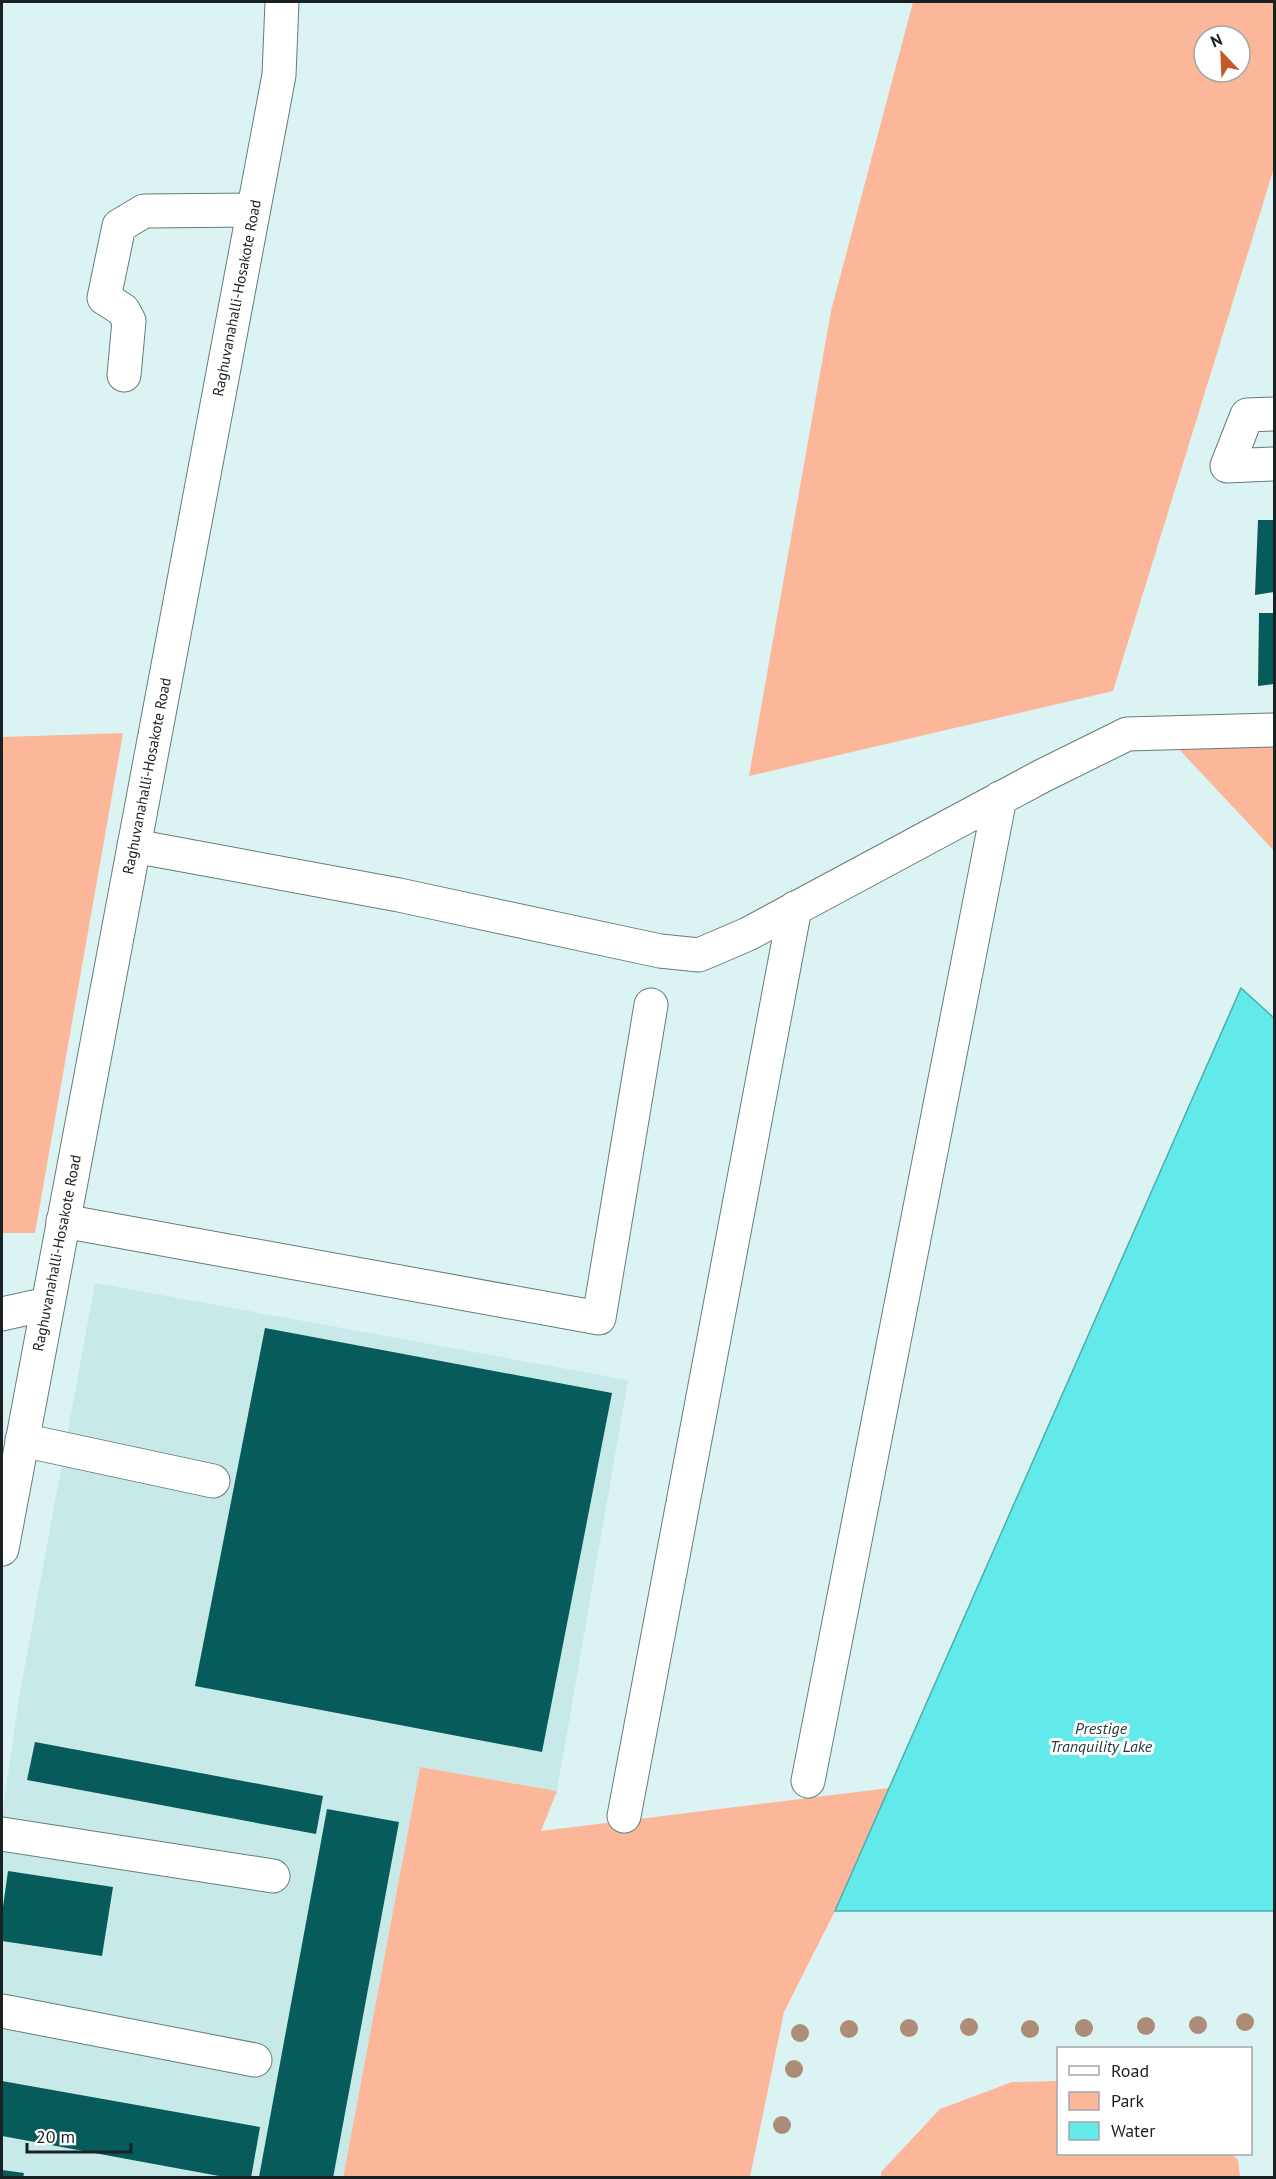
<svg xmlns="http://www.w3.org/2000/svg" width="1276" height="2179" font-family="'PT Sans',sans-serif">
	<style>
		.built { fill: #c7eae9 }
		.green { fill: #fcb79b; fill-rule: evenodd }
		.water { fill: #61eae9; stroke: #4baead; stroke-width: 1.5 }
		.building { fill: #075b5b }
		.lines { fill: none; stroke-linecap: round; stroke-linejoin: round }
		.minor-casing { stroke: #657c7c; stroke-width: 35 }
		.major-casing { stroke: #657c7c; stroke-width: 35 }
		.minor { stroke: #fff; stroke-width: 33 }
		.major { stroke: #fff; stroke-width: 33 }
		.tree { fill: #ad8d77 }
		.labels { text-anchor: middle; stroke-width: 6; stroke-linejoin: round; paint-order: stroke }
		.street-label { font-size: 15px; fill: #192222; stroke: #fff }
		.water-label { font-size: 16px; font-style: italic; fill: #223a39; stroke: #fff }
	</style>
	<rect width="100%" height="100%" fill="#dbf4f3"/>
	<path class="built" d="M95,1283L628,1380L557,1791L420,1767L343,2177L2,2178V1816L19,1698Z"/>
	<path class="green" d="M913,2H1274V168L1113,691L749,776L831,311ZM1204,36H1240V72H1204Z
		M123,733L35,1233H2V737Z
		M1175,745L1274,746V851Z
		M420,1767L557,1791L541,1831L889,1788L835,1911L784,2012L750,2177L343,2178Z
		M1058,2081V2154H1232L1238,2160L1240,2177H881V2172L940,2109L1012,2082Z"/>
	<path class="water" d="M1241,988L1274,1018V1911H835Z"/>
	<path class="building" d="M1258,520H1274V592L1255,595Z
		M1259,613H1274V684L1258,686Z
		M265,1328L612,1393L542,1752L195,1686Z
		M35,1742L323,1796L316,1834L27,1780Z
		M327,1809L399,1822L333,2178L259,2177Z
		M8,1871L113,1887L102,1956L2,1941V1914Z
		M2,2081L260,2127L251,2178H230L2,2136Z
		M2,2170L24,2173L23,2178H2Z"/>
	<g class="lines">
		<defs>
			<path id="minor" d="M124,375L129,321L123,310L104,298L119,226L144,211L253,210
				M1274,414L1247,415L1227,466L1274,464
				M134,846L399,895L660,951L699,955L748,934L1042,776L1127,734L1274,730
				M63,1221L599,1318L651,1005
				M2,1314L47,1304
				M22,1440L213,1481
				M808,1781L1000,798
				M624,1816L795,908
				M2,1834L273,1876
				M2,2011L255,2060"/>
			<path id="major" d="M2,1549L279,75L282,2"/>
		</defs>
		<use href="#minor" class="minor-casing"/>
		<use href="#major" class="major-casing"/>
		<use href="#minor" class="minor"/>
		<use href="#major" class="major"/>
	</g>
	<g class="tree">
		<circle cx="1245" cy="2022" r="9"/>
		<circle cx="1198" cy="2025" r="9"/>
		<circle cx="1146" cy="2026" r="9"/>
		<circle cx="969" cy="2027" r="9"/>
		<circle cx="909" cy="2028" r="9"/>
		<circle cx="1084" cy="2028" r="9"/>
		<circle cx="849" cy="2029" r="9"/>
		<circle cx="1030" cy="2029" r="9"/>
		<circle cx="800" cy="2033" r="9"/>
		<circle cx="794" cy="2069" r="9"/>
		<circle cx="782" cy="2125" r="9"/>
	</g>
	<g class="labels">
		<g class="street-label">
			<text transform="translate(237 298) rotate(-79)" y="5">Raghuvanahalli-Hosakote Road</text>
			<text transform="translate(147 776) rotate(-79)" y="5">Raghuvanahalli-Hosakote Road</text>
			<text transform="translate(57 1253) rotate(-79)" y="5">Raghuvanahalli-Hosakote Road</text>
		</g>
		<g class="water-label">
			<text x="1101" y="1734">Prestige<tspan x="1101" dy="18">Tranquility Lake</tspan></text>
		</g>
	</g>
	<rect width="1276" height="2179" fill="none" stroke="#192222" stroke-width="6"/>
	<rect x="1057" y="2047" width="195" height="108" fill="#ffffff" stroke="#a3a7a7" stroke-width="1.5"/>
	<rect x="1069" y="2066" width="30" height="9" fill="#ffffff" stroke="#a3a7a7" stroke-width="1.5"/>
	<text x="1111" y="2077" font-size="18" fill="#192222">Road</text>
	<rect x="1069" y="2092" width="30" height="18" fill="#fcb79b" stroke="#a3a7a7" stroke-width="1.5"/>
	<text x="1111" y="2107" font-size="18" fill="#192222">Park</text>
	<rect x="1069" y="2122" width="30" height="18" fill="#61eae9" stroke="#a3a7a7" stroke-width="1.5"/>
	<text x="1111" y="2137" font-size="18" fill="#192222">Water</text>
	<g transform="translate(1222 54) rotate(337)"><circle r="28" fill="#ffffff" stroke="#a3a7a7" stroke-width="1.5"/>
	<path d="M0-4.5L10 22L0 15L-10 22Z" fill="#c05a2b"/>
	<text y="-9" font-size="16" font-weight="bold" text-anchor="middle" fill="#192222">N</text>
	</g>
	<path d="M27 2143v9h104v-9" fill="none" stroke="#192222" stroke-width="3"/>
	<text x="36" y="2143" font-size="18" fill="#192222" stroke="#ffffff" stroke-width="4.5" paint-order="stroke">20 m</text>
</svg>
